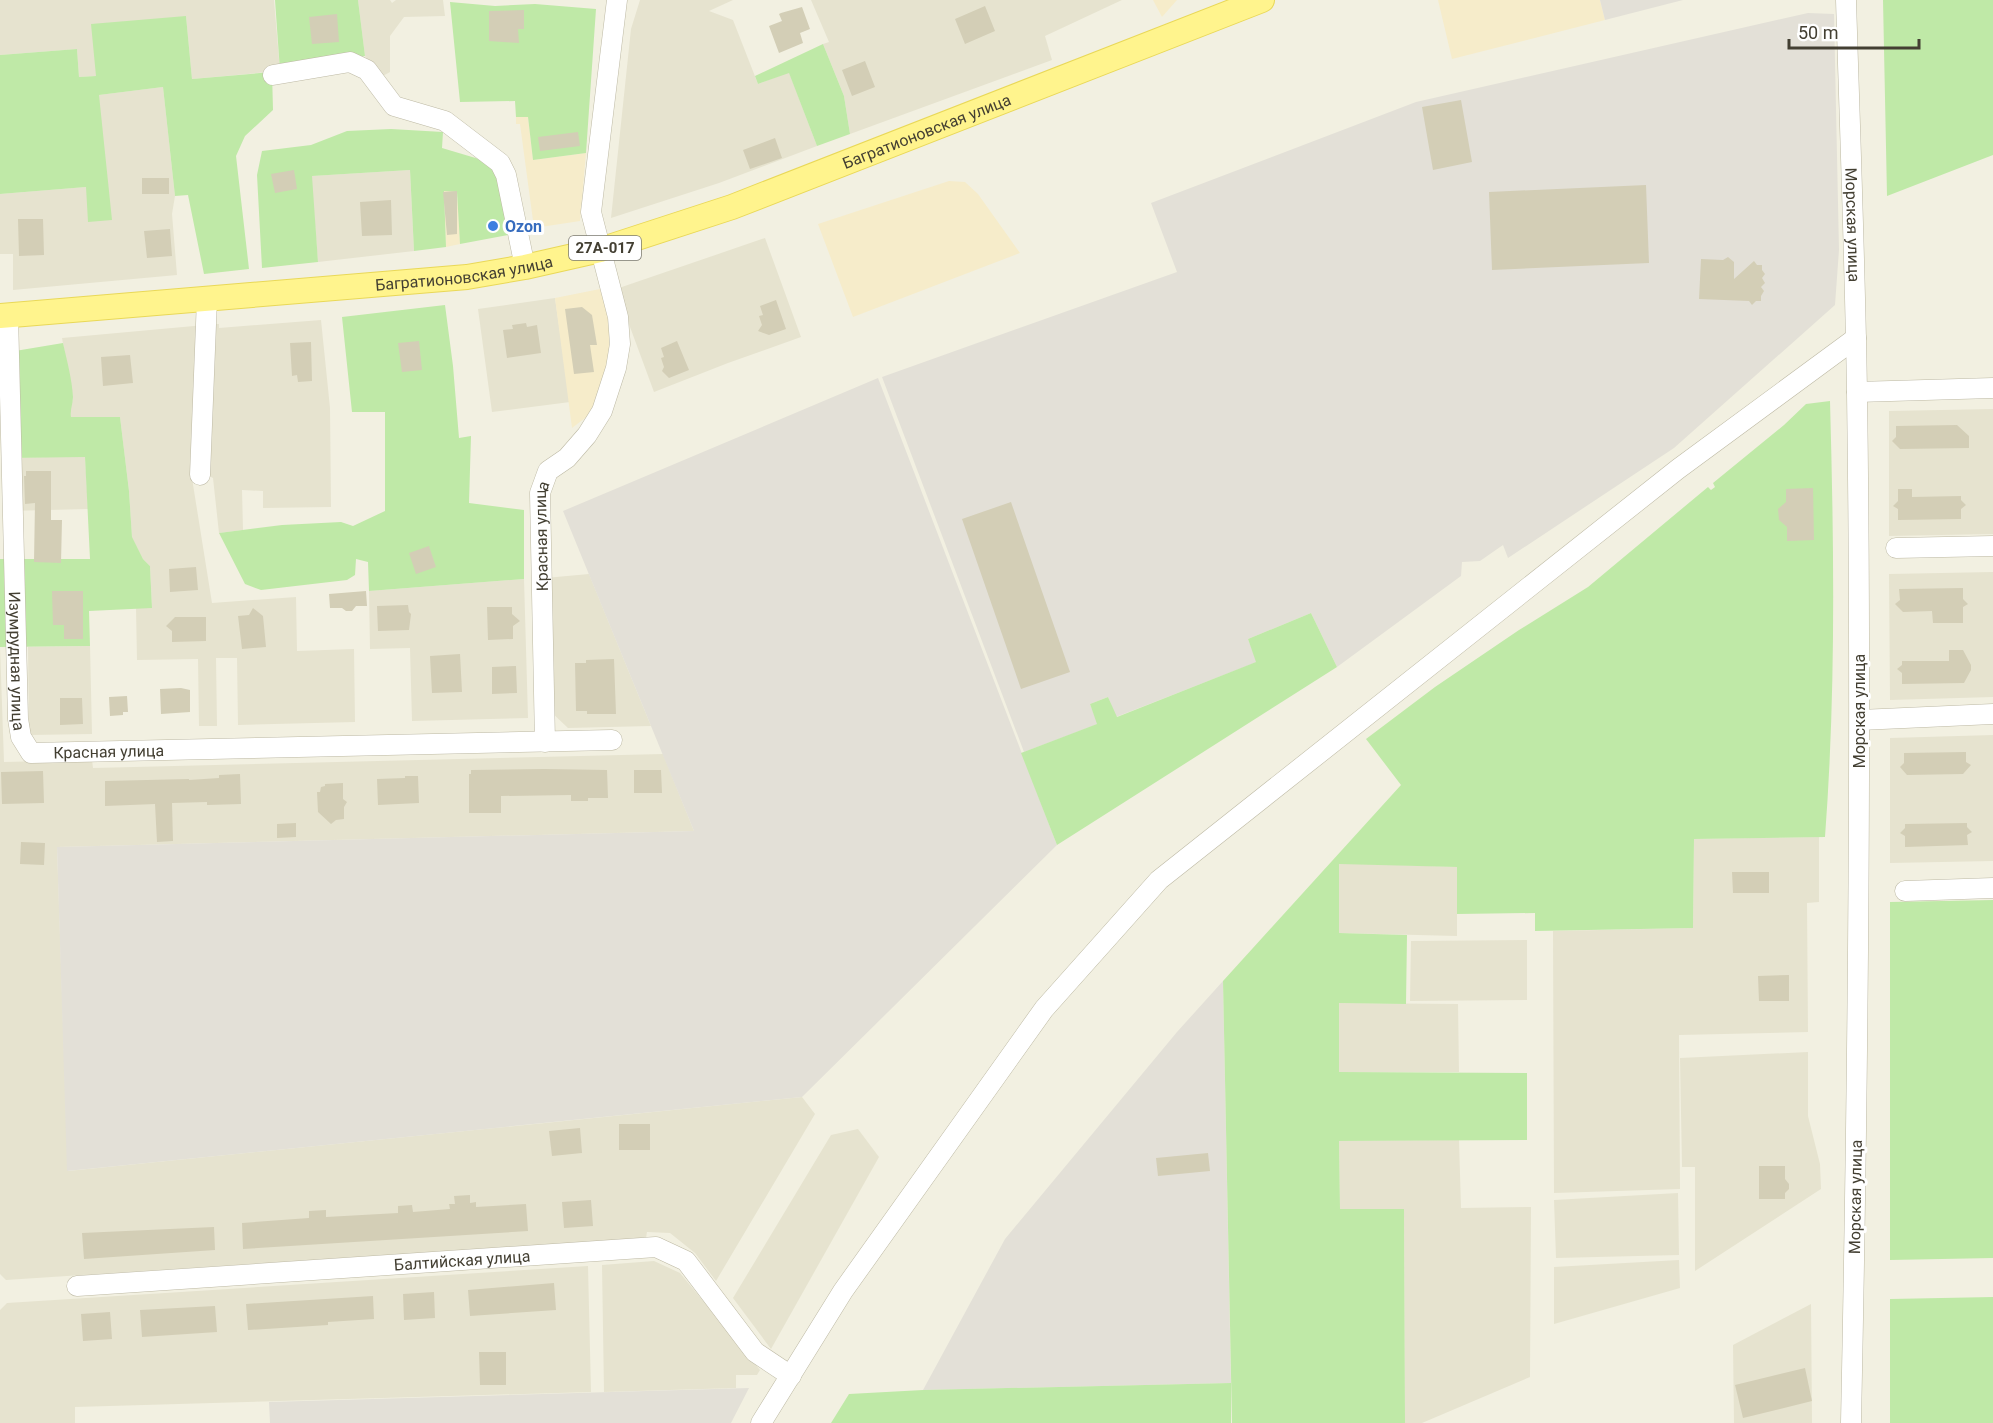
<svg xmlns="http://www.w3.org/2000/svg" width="1993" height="1423" font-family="Roboto,sans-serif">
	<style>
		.residential { fill: #e6e3cf }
		.commercial { fill: #f6ecca }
		.industrial { fill: #e3e0d7 }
		.green { fill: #bfe9a7 }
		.building { fill: #d3ceb6 }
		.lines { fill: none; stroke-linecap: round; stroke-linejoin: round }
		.minor-casing { stroke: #bdb9a4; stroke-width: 21 }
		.major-casing { stroke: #e9d858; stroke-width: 26 }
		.minor { stroke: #fff; stroke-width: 20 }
		.major { stroke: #fff48d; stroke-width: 24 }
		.shop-dot { fill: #3f7fe0; stroke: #fff; stroke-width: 2 }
		.labels { text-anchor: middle; stroke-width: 6; stroke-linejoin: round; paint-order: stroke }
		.shield { fill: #fff; stroke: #7b7970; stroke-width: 1.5 }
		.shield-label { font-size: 15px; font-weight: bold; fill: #433f32 }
		.street-label { font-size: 16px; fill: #433f32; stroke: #fff }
		.shop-label { font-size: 16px; font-weight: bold; fill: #366cbe; stroke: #fff; text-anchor: start }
	</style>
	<rect width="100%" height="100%" fill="#f2f0e1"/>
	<path class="residential" d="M0,0H274L280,71L192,79L186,16L97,76L79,77L77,49L0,55Z
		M358,0H390L392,3L396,0H443L445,16L404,17L390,36V72L381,77L365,56Z
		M640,0H733L709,11L733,20L758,84L789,72L817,146L719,183L611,218L631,29Z
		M811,0H1122L1045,36L1052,60L850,134L844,96L823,44L829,42Z
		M163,87L175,196L172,214L177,275L13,290V254H0V194L86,187L99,95Z
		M410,170L414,251L318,262L311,176Z
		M765,238L801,337L728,363L654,392L616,289Z
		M555,298L570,402L492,412L478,309Z
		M321,320L330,408L331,507L263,508V491L242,490L243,530L219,533L213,478L205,474L211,324H219V328Z
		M205,325L191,472L212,603L296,597L297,651L354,649L355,722L238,725L237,658H216L217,726H199L198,659L137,660L136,608L152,607L150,566L143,559L132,538L129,491L120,417H71L70,408L73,400L71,386L62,338Z
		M1993,409V534L1889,536V411Z
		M85,456L88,509L8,511L9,458Z
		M1993,572V697L1890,700L1889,574Z
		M589,574L651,726L568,728L549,710L545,578Z
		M524,579L528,718L412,721L410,648L370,649L369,591Z
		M90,646L92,734L29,735L28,647Z
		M0,647L4,762L92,760L93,768L663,754L694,831L57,847L68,1171L802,1097L815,1114L716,1281L695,1253L670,1233L647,1232L646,1238L6,1280L0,1274Z
		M1993,735V861L1890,863V738Z
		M1819,837V902L1807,903L1808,1032L1679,1035L1680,1189L1554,1193L1553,931L1693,928L1694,839Z
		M1339,863L1457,867V936L1339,933Z
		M1527,940V1000L1410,1001L1411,941Z
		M1339,1003L1458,1004L1459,1072H1339Z
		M1808,1052V1116L1820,1164L1821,1189L1695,1271V1167H1682L1680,1058Z
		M858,1129L879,1157L771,1349L733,1298L831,1135Z
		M1459,1140L1461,1208L1531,1207L1530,1377L1422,1423H1405L1404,1209H1340L1339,1141Z
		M1678,1193L1679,1255L1556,1258L1554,1200Z
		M1679,1260L1680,1288L1554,1324V1267Z
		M654,1261L680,1273L760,1370L757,1375H736V1388L604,1392L602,1265Z
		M588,1266L591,1392L75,1407V1423H0V1310L7,1303Z
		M1811,1304L1812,1423H1734L1733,1345Z"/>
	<path class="commercial" d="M1153,0H1177L1162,17Z
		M1438,0H1600L1605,20L1452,59Z
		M516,117H528L533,160L586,153L580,221L534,228L520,124H516Z
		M949,181L965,182L978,194L1020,253L853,317L818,224Z
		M444,191H457L460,244L446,247Z
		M600,289L609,318V356L606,376L593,412L572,428L555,298Z"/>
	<path class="industrial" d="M1600,0H1683L1605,20Z
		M1808,13L1834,14L1839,250L1835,305L1674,448L1508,558L1503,545L1480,561L1462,562L1461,576L1337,667L1311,613L1248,639L1257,662L1116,717L1108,697L1090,704L1098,724L1024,752L882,377L1177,272L1151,203L1416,102Z
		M878,378L1057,845L802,1097L67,1171L57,847L694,831L563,511Z
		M1223,981L1231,1383L923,1390L1005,1239L1177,1032Z
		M749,1388L731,1423H270L269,1402Z"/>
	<path class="green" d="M275,0H358L365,56L280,71Z
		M1883,0H1993V155L1887,196Z
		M450,2L495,6L535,4L596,9L586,153L533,160L528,117H516L515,101L460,102Z
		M186,16L192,79L272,72L273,110L245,136L236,156L249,269L204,274L188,195L175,196L163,87L99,95L112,220L88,222L86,187L0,194V55L77,49L79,77L96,76L91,24Z
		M823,44L844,96L850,134L817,146L789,73L758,84L755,76Z
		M391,129L443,132L442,148L499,165L508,235L460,244L457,192L444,191L446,247L414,251L410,170L312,176L318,262L262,268L257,175L262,151L311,145L347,131Z
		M445,305L453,366L459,438L471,436L469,503L524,510V579L369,591L368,562L356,559L355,575L347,580L261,590L245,584L219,533L282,525L341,522L353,526L385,511V412H352L342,317Z
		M63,343C67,361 72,379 73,397C73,404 70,409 71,417H120L129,491L132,537L143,559L150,566L152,608L89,611L90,646L0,647V559H90L85,457L9,458V352Z
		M1830,401C1834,546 1836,691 1825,837L1694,839L1693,928L1535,931V913L1457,914V867L1339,864V933L1407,935L1406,1004L1339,1003V1072L1527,1073V1140L1339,1141L1340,1209H1404L1405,1423H1232L1223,981L1401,785L1366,739L1435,687L1519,630L1588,587L1708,487L1711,490L1715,487L1713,483L1784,425L1806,404Z
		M1311,613L1337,667L1057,845L1021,753L1097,724L1090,704L1108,697L1117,717L1256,662L1248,639Z
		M1993,900V1258L1890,1260V902Z
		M1993,1297V1423H1890V1299Z
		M1231,1383V1423H831L849,1394L923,1390Z"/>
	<path class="building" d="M985,6L995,31L965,44L955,19Z
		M802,7L810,29L800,33L803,43L779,53L769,26L782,21L779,14L781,13Z
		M524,10V29H518L519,43L489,41V11Z
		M337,14L339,42L312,44L309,17Z
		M865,61L875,87L852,96L842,70Z
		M1461,100L1472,162L1433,170L1422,107Z
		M578,132L580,146L540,151L538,137Z
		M775,138L782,158L750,169L743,150Z
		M294,170L297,189L275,193L271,174Z
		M142,178H169V194H142Z
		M1646,185L1649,263L1492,270L1489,192Z
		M457,191V234L447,235L443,192Z
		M391,200L392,235L362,236L360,202Z
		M18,219H43L44,255L19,256Z
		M170,229L172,256L147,258L144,231Z
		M1728,257L1734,262V279L1754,261L1757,265H1762V270L1765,274L1762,278L1765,283L1761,287L1764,291L1761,296V301H1756L1752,305L1749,301L1699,299L1701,259L1723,260Z
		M776,300L786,329L769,335L758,331L762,325L759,316L763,315L760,306Z
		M582,307L592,315L597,345H590L594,372L574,374L565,309Z
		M526,323L527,327L537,325L541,353L507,358L503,330L513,329L512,325Z
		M419,341L422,370L402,372L398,343Z
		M677,341L689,370L669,378L662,371L664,367L661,358L664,357L661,348Z
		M311,342L312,381L298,382L297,375L292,376L290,343Z
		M130,355L133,383L103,386L101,357Z
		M1957,425L1969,436V448L1900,449L1892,441L1896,437V426Z
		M26,471H51V520H62L61,563L34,562L35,503L25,504L24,476H26Z
		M1813,488L1814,540L1787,541V527L1779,520L1778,509L1786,502V489Z
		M1898,489H1912V497L1961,496V500L1966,505L1961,509V519L1898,520V509L1893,506L1898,501Z
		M1011,502L1070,672L1021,689L962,519Z
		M429,546L436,567L416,574L409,553Z
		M196,567L198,590L170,592L169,569Z
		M1963,588V599L1968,604L1963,607V623H1933L1932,611L1903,612L1895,604L1900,600L1899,589Z
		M52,591H83V639H64V625H53Z
		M366,591L367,606H356L352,611H346L342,608H330L329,594Z
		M408,605L409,612L411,614L409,630L378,631L377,606Z
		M487,607H512V614L520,621L513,626V639L488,640Z
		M253,608L263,616L266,647L242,649L238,616L249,615Z
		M175,617H206V641L172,642V631L166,626Z
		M1949,650H1963L1971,665V670L1964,683L1902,684V673L1897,669L1902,665V661H1949Z
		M460,654L462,692L432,693L430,656Z
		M614,659L616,714H587V711H576L575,663H586V660Z
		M516,666L517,693L492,694V667Z
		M181,688L190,690V712L161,714L160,689Z
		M127,696L128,712H123V715L110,716L109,697Z
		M60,698H82L83,724L60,725Z
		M1966,752V762L1971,765L1963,774L1907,775L1900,767L1904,763V753Z
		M544,769L607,770L608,798H588V801H571V795L501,796V813H469V774H471V770Z
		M634,770H661L662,793H634Z
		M43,771L44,803L2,804L1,772Z
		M240,774L241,804L207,805V802L172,803L173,841L157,842L155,804L105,806V781L189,779V780L219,778V775Z
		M405,776H418L419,803L378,805L377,779L405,778Z
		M343,783V799L347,802L344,807V819L336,820L331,824L318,812L317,792H320L321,787L325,786V784Z
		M296,823V837L277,838V824Z
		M1967,823V827L1972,832L1967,835L1968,845L1905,847V836L1900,833L1905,828V824Z
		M21,842L45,843L44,865L20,864Z
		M1732,872H1769V893H1733Z
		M1789,975V1001H1759L1758,976Z
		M619,1124H650V1150H619Z
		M580,1128L582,1153L552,1156L549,1131Z
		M1208,1153L1210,1171L1158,1176L1156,1158Z
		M1759,1166H1785V1179L1789,1184V1189L1785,1193V1199H1759Z
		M470,1195V1203L476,1202V1207L526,1204L528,1231L243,1249L242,1223L309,1218V1211L326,1210V1217L398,1213V1206L412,1205L413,1212L450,1209L449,1204H455L454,1196Z
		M591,1200L593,1226L564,1228L562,1202Z
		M214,1227L215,1250L84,1259L82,1233Z
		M554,1283L556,1310L470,1316L468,1290Z
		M434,1292L435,1318L404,1320L403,1294Z
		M373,1296L374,1319L328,1322V1325L248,1330L246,1304Z
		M215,1306L217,1332L142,1337L140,1310Z
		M110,1312L112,1339L83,1341L81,1314Z
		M479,1352H506V1385H480Z
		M1805,1368L1812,1401L1743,1418L1735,1385Z"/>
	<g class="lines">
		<defs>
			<g id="minor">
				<path id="s1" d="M1846,0C1850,131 1855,262 1857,393C1862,736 1858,1080 1851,1423"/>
				<path d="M273,75L350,62L367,70L394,106L445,121L500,163L506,175L525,267"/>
				<path id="s2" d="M8,315L18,719L21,737L31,753L612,740"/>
				<path d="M1857,392L1993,388"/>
				<path d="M200,475L207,299"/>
				<path d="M1896,548L1993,546"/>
				<path d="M1860,720L1993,714"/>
				<path id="s3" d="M545,742L540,493L548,471L567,458L587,435L602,411L616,368L620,344L618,317L591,212L617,0"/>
				<path d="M1905,891L1993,888"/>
				<path id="s4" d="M77,1286L656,1247L686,1261L755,1352L791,1376"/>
				<path d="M761,1423L843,1291L1044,1009L1159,880L1678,469L1856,338"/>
			</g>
			<g id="major">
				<path id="s5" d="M0,316L467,277L525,267L600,250L732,207L1262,0"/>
			</g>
		</defs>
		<use href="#minor" class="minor-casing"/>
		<use href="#major" class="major-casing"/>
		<use href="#minor" class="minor"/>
		<use href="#major" class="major"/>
	</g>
	<circle class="shop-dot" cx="493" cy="226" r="6"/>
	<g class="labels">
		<rect class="shield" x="569" y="236" width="72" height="24" rx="4.5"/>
		<g class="shield-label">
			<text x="605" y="253">27А-017</text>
		</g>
		<g class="street-label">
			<text dy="6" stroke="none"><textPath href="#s5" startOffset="952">Багратионовская улица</textPath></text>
			<text dy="6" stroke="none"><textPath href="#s1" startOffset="225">Морская улица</textPath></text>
			<text dy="6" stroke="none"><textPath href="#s5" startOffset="466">Багратионовская улица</textPath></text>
			<text dy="6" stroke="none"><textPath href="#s3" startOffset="206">Красная улица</textPath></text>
			<text dy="6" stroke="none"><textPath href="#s2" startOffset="346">Изумрудная улица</textPath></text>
			<text transform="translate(1859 711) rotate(-90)" y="6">Морская улица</text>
			<text dy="6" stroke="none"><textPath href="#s2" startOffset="519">Красная улица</textPath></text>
			<text transform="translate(1855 1197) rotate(-89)" y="6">Морская улица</text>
			<text dy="6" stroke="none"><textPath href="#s4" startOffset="386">Балтийская улица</textPath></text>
		</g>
		<g class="shop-label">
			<text x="505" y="232">Ozon</text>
		</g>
	</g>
	<path d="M1789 39v9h130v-9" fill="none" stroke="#433f32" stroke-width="3"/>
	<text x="1798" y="39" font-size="18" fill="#433f32" stroke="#ffffff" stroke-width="4.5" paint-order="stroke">50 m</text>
</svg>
